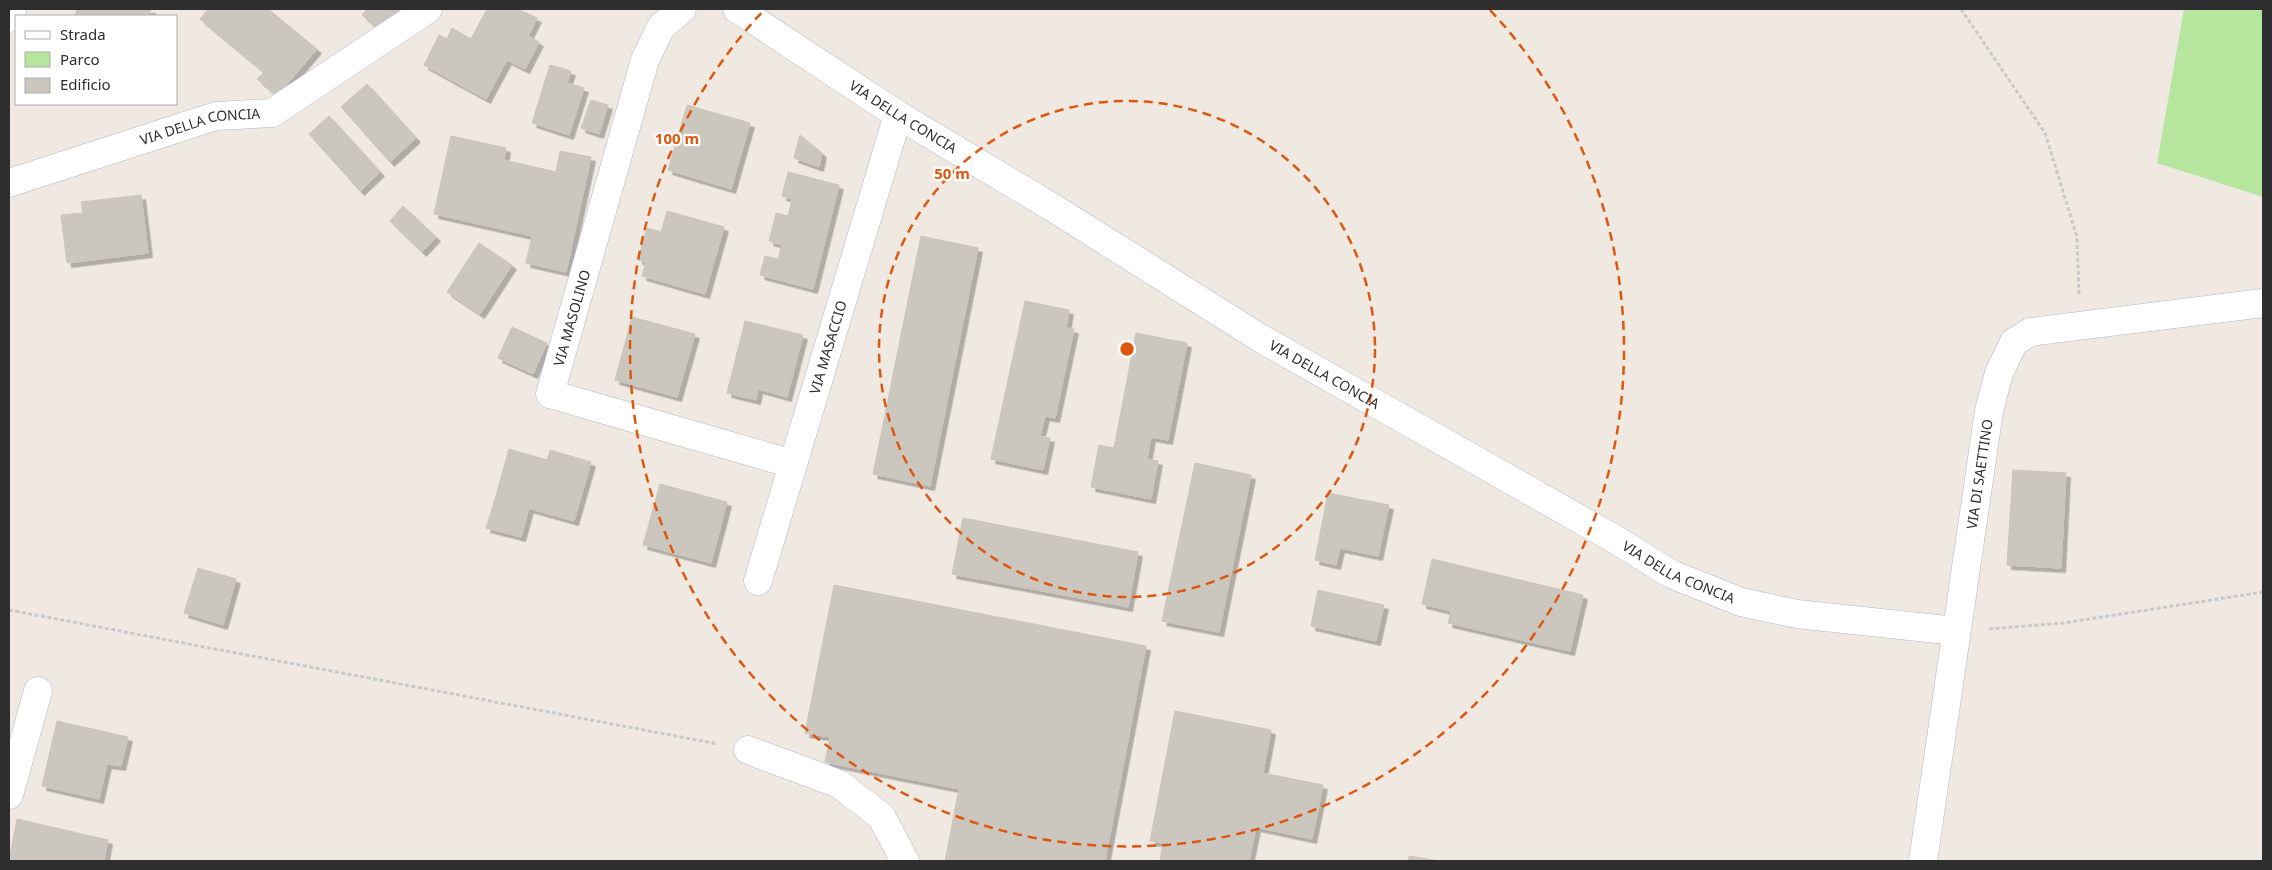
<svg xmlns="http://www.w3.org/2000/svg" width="2272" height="870" font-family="'Noto Sans',sans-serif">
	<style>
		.green { fill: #b6e59e }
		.building { fill: #cbc7bf; stroke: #cbc5ba; filter: url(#shadow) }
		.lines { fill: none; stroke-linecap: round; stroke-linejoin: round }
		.minor-casing { stroke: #b4b7c1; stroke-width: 29 }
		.path { stroke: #c9c9c9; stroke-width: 3; stroke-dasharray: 4 2.5; stroke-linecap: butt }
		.minor { stroke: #fff; stroke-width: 28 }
		.ring { fill: none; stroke: #df570e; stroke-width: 2.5; stroke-dasharray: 9 6 }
		.labels { text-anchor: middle; stroke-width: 4.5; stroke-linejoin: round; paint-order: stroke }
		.street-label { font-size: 14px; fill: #2e2e2e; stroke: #fff }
		.centre { fill: #df570e; stroke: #fff; stroke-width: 2.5 }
		.ring-label { font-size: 15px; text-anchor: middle; font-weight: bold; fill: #df570e; stroke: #fff; stroke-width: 4.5; stroke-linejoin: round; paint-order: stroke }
	</style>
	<defs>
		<filter id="shadow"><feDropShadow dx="4.5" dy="4.5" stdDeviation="0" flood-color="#0004"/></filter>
	</defs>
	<rect width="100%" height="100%" fill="#efe9e1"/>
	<path class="green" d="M2184,9H2263V197L2157,163Z"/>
	<path class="building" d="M77,9H151L149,16H75Z
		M208,9H268L317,49L277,96L257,79L264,72L200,19Z
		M367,9H405L384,34L362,15Z
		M487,9H518L537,18L528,36L539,42L525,69L507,60L486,99L424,65L439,35L447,39L452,28L471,39Z
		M550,65L571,71L567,83L584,88L569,135L532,123Z
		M367,84L416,138L390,162L341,107Z
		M591,100L608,105L599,134L581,128Z
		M687,105L750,123L731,189L668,170Z
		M329,116L380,172L360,191L309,134Z
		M800,135L822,153L819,167L794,158Z
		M451,136L506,148L504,160L556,172L560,151L591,157L566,272L526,263L532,236L434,214Z
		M788,172L839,185L813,289L760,275L765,256L778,259L782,245L769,241L776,213L788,216L792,199L782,196Z
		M141,195L148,253L67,263L61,215L83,213L81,202Z
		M403,206L436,237L422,252L390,221Z
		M667,211L724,227L705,294L642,276L646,262L638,260L647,228L661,232Z
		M921,236L978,248L930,486L873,474Z
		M479,243L512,265L480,314L447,292Z
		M1025,301L1069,310L1066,328L1074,329L1055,418L1045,416L1040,436L1050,438L1043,470L991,459Z
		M632,317L695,334L677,397L615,380Z
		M745,321L803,335L787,397L758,389L756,400L727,393Z
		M512,327L547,343L533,374L498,358Z
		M1136,333L1187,343L1168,440L1151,437L1147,459L1158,461L1151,499L1091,487L1099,445L1114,448Z
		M509,449L547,460L550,450L591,462L574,521L495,499Z
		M1195,463L1251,475L1219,632L1162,621Z
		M2013,470L2066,473L2061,568L2007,565Z
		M660,484L727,502L711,563L643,545Z
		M1328,493L1389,505L1378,556L1340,548L1336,565L1315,560Z
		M495,499L529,508L521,537L486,528Z
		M963,518L1138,552L1128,607L952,574Z
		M1432,559L1583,595L1570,651L1448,623L1451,611L1422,604Z
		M198,568L236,579L223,625L184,613Z
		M834,585L1146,646L1105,861H945L959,789L825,762L830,737L805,733Z
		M1318,590L1384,605L1376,641L1311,626Z
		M1175,711L1271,730L1263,773L1323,785L1312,839L1256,827L1249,861L1160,860L1163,843L1150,841Z
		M57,721L128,737L121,766L107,764L99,799L42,786Z
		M17,819L108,840L104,861H9Z
		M1409,856L1440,861H1408Z"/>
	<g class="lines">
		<defs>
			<g id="minor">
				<path d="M682,9L661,27L645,60L550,394L793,464"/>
				<path id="s1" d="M737,9L898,115L1055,209L1260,338L1613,538L1671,574L1741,602L1797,614L1956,631"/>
				<path d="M9,18L12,9"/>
				<path id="s2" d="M9,183L216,116L272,113L428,9"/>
				<path id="s3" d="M758,581L898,115"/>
				<path d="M748,750L839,784L881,816L905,861"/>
				<path d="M9,795L38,691"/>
				<path id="s4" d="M1923,861L1989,411L1999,373L2014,342L2030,332L2263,303"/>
			</g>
		</defs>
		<use href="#minor" class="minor-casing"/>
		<path class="path" d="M1961,9L2045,133L2077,237L2079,295
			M9,610L718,744
			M1989,629L2063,623L2263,592"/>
		<use href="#minor" class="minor"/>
	</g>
	<g class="ring">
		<circle cx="1127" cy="349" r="248"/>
		<path d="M1490 10A497 497 0 1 1 764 10"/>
	</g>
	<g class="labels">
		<g class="street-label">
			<text dy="5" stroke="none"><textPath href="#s1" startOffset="198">VIA DELLA CONCIA</textPath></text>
			<text dy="5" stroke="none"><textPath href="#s2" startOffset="200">VIA DELLA CONCIA</textPath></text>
			<text transform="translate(572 318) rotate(-74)" y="5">VIA MASOLINO</text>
			<text dy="5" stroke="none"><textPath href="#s3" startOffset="244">VIA MASACCIO</textPath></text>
			<text dy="5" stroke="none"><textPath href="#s1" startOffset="692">VIA DELLA CONCIA</textPath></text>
			<text dy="5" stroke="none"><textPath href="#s4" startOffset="391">VIA DI SAETTINO</textPath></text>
			<text dy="5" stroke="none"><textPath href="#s1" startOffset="1098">VIA DELLA CONCIA</textPath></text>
		</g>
	</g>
	<circle cx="1127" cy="349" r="8" class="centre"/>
	<g class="ring-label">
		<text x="677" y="144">100 m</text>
		<text x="952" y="179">50 m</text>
	</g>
	<rect width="2272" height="870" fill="none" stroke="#2e2e2e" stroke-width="20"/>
	<rect x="15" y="15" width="162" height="90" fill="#ffffff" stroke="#ababab"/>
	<rect x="25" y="31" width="25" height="8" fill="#ffffff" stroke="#ababab"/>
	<text x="60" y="40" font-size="15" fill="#2e2e2e">Strada</text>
	<rect x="25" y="52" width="25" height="15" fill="#b6e59e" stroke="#ababab"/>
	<text x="60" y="65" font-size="15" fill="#2e2e2e">Parco</text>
	<rect x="25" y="78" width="25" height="15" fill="#cbc7bf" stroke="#ababab"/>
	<text x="60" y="90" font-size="15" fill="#2e2e2e">Edificio</text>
</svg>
